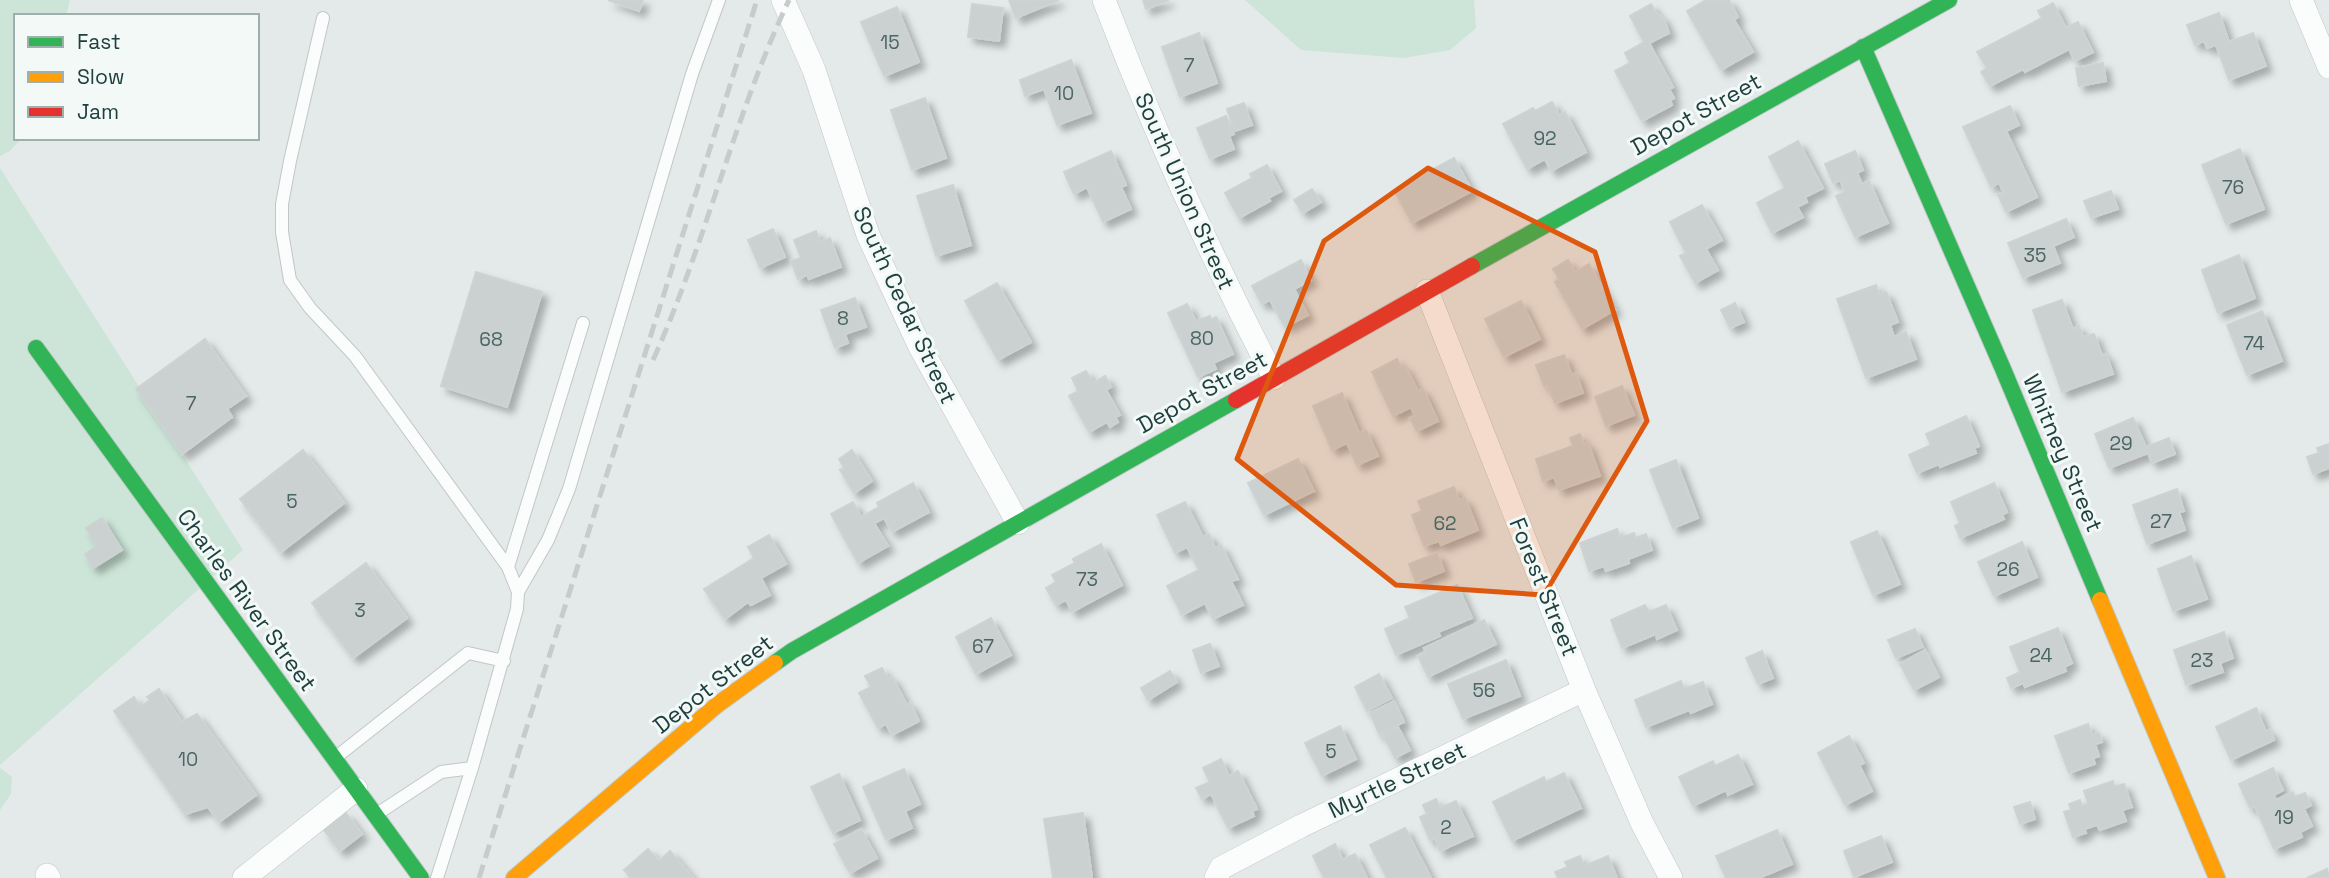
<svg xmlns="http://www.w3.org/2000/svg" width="2329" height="878" font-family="'Space Grotesk',sans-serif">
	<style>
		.green { fill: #cce5d8 }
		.building { fill: #cad1d0; stroke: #cdd3d2; stroke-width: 2; filter: url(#shadow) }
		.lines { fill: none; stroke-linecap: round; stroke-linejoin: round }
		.lane-casing { stroke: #c1c7c6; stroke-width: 14 }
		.street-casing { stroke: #c1c7c6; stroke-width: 24 }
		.fast-casing { stroke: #bfc8c7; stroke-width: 18 }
		.slow-casing { stroke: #bfc8c7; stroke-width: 18 }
		.jam-casing { stroke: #bfc8c7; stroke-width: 18 }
		.lane { stroke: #fbfcfc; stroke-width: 12 }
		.street { stroke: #fbfcfc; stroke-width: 23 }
		.fast { stroke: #30b455; stroke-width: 16 }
		.slow { stroke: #ff9f0a; stroke-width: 16 }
		.jam { stroke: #e5322d; stroke-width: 16 }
		.rail { stroke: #c7cbcb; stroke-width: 5; stroke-dasharray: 14 7; stroke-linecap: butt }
		.marked { fill: #de580e; fill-opacity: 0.2; stroke: #de580e; stroke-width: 5; stroke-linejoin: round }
		.labels { text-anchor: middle; stroke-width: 6; stroke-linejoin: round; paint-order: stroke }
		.number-label { font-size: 19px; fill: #4b6563 }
		.street-label { font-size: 23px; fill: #1f403e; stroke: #f2f9f7 }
	</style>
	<defs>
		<filter id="shadow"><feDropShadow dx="6" dy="6" stdDeviation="3.5" flood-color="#0004"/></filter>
	</defs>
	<rect width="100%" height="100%" fill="#e4eae9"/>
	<path class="green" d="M0,0H70L66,16H16V138H22L10,151L0,156Z
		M1245,0H1474L1476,28L1450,50L1404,58L1301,50Z
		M0,168L243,550L0,765Z
		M0,768L12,777L11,794L0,810Z"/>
	<path class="building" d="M608,0H643L639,11Z
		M1009,0H1059L1016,18Z
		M1143,0H1169L1146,9Z
		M1706,0H1729L1738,17L1734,20L1753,52L1721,70L1687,11Z
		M2053,3L2066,28L2078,22L2093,52L2075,61L2069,49L2025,72L2023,69L1990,86L1981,72L1987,68L1977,52L2042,18L2038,11Z
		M972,4L1003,8L999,41L968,37Z
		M1651,4L1656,13L1664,19L1669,33L1649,43L1673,87L1669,89L1674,98L1670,100L1672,105L1642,121L1615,71L1630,63L1625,53L1644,42L1630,16Z
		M897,7L919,62L884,76L861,22Z
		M2219,13L2229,42L2253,33L2266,66L2229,80L2216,45L2207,48L2204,41L2195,45L2187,25Z
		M1199,33L1217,83L1180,97L1162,47Z
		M1071,60L1091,113L1057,125L1044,89L1025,96L1020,80Z
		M2103,63L2106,81L2079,86L2076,68Z
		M925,98L946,158L912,170L891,110Z
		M1552,102L1559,115L1565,112L1586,152L1551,171L1545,159L1527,169L1503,124L1533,108L1535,111Z
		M1244,103L1252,125L1235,131L1227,109Z
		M2010,106L2019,125L2006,131L2037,197L2006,212L1998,195L2004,193L1999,183L1991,187L1963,127Z
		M1226,116L1234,134L1229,136L1234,149L1210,159L1197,128Z
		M1798,141L1823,188L1805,197L1807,202L1797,207L1803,217L1772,233L1757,203L1785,188L1769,157Z
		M2240,149L2264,209L2226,224L2202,165Z
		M1111,151L1126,185L1121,187L1131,209L1103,222L1087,187L1074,194L1064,172Z
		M1855,151L1863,170L1857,173L1862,184L1869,181L1888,223L1855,237L1836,196L1845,192L1840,180L1833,183L1825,164Z
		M1454,158L1472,191L1412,223L1394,190Z
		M1267,165L1281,191L1268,198L1270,201L1239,218L1225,193L1252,178L1250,174Z
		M953,185L971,245L936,256L917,196Z
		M1312,189L1321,202L1303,213L1294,200Z
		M2111,191L2118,209L2091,218L2084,201Z
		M1702,205L1722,240L1706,249L1718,270L1695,283L1680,256L1686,253L1670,222Z
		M2066,219L2074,237L2053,246L2060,263L2023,278L2008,243Z
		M773,229L785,257L760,268L748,240Z
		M816,231L820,242L830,238L841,267L809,279L807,275L798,279L791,261L801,258L794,240Z
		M2239,255L2255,298L2218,313L2202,270Z
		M1301,260L1311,280L1294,289L1308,315L1285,327L1270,300L1262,304L1252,286Z
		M1568,260L1575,272L1589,264L1615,310L1582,329L1555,282L1559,279L1553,269Z
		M476,272L542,292L507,407L441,386Z
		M997,283L1031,342L998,360L965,301Z
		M1876,285L1879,294L1886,292L1898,322L1890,325L1894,337L1906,332L1916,359L1866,378L1837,299Z
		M855,298L866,327L845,334L848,343L835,348L821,310Z
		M2062,300L2073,329L2079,326L2083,337L2094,334L2102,355L2106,354L2113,374L2062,392L2033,310Z
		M1521,301L1540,339L1504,357L1485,319Z
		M1735,303L1744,322L1730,328L1721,310Z
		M1187,304L1196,321L1210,316L1211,320L1216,317L1233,354L1213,363L1216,369L1198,377L1168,313Z
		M2262,311L2282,361L2247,375L2227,325Z
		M205,339L246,396L227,409L232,417L182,454L136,389Z
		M1564,355L1572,375L1576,373L1583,393L1555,403L1547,384L1544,386L1536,365Z
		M1397,359L1401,368L1405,366L1418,391L1423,389L1438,421L1417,431L1410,418L1415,416L1411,407L1393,416L1372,372Z
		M1086,371L1093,383L1105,376L1111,387L1106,390L1120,415L1115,417L1118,422L1110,427L1107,422L1089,432L1069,396L1078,391L1072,378Z
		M1622,386L1634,415L1606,426L1595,397Z
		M1342,393L1359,433L1366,430L1378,456L1357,465L1347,443L1332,450L1313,406Z
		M1966,416L1979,446L1974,448L1976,453L1940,467L1939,464L1917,473L1909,455L1931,445L1926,434Z
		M2133,418L2146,447L2169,438L2175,454L2152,463L2148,453L2109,468L2095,434Z
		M1580,434L1584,445L1588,443L1600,476L1559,490L1554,477L1543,481L1536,459L1573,446L1570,438Z
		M2329,444V468L2313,474L2307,457L2319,453L2317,448Z
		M303,450L344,503L281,552L240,499Z
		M852,450L872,481L854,493L840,470L844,468L839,459Z
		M1298,459L1314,491L1264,515L1248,483Z
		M1676,460L1698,518L1673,528L1650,470Z
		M913,483L929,512L892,532L884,518L874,523L888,546L858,563L831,514L853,502L861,517L879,507L877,503Z
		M1994,483L2007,512L2002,515L2004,519L1960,538L1955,526L1960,523L1951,502Z
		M1454,487L1459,500L1465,498L1478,530L1441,545L1439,541L1424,546L1412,515L1422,511L1418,501Z
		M2177,489L2184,511L2179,512L2185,530L2147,544L2133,505Z
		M1185,502L1203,537L1209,534L1215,548L1221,545L1238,579L1231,581L1243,605L1213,619L1205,603L1182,615L1167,586L1199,570L1187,547L1175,553L1157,515Z
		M102,518L122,550L93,568L85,554L97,546L86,528Z
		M1617,529L1620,538L1634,533L1636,538L1646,534L1652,550L1628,559L1629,563L1606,571L1604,566L1589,571L1580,543Z
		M1877,531L1900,584L1873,595L1851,542Z
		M769,535L786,564L761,578L770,595L751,605L748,602L725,619L704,589L754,558L748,547Z
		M2022,542L2037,577L1994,596L1978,562Z
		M1101,544L1122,585L1072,612L1066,600L1056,605L1046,588L1056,582L1052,575L1075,563L1073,559Z
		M1437,553L1444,571L1416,582L1409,564Z
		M2191,556L2207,599L2173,611L2158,569Z
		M366,563L407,618L353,658L312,603Z
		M1457,585L1472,618L1438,632L1440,636L1396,655L1385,629L1410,618L1405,607Z
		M1645,605L1649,612L1666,605L1677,630L1657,639L1656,634L1622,648L1611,620Z
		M991,618L1011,655L976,674L956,637Z
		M1484,620L1496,644L1428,677L1418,656L1426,652L1424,648Z
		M2058,628L2072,663L2064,667L2066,671L2025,687L2023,683L2011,688L2007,678L2020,672L2010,647Z
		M1915,629L1923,647L1896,658L1888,640Z
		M2224,632L2233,658L2220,663L2223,672L2186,685L2174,650Z
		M1210,644L1219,666L1201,673L1193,650Z
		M1925,650L1939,677L1914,690L1900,664Z
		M1762,651L1773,678L1758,684L1746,658Z
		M1506,660L1520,696L1463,719L1448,684Z
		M882,668L888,679L892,677L907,705L910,703L919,721L892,735L886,724L878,728L859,693L871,687L865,676Z
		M1170,671L1177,682L1148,700L1141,688Z
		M1379,674L1392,698L1367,711L1355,687Z
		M1681,681L1684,689L1703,682L1712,704L1691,713L1689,710L1646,727L1635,700Z
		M159,689L182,722L197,714L256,795L219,822L208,807L185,814L114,711L134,697L140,707L150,700L147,697Z
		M1394,701L1404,722L1379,734L1370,713Z
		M2256,708L2266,732L2270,730L2274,740L2231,760L2216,727Z
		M2088,724L2092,735L2099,733L2102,742L2095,744L2099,756L2093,758L2095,764L2069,773L2055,736Z
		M1340,726L1356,759L1322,776L1305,743Z
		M1398,727L1410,750L1395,758L1383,735Z
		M1849,736L1864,763L1859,765L1872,791L1845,805L1818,753Z
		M1738,755L1752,784L1728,795L1726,790L1693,806L1679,777L1713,761L1715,766Z
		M1221,759L1229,776L1238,771L1257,809L1252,811L1254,816L1228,828L1211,794L1202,799L1196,788L1210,782L1203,768Z
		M2273,768L2283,790L2274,795L2276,800L2293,792L2295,797L2305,793L2311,805L2304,809L2312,826L2300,832L2302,837L2274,849L2255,806L2250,808L2239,784Z
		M904,769L920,804L905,811L912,828L886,840L863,787Z
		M1564,773L1581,808L1512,841L1493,802L1544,777L1546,782Z
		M839,774L860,820L833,833L811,787Z
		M2113,781L2114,787L2124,784L2132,807L2122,810L2126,821L2100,830L2097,825L2084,829L2086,833L2073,837L2064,812L2071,810L2069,804L2080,800L2082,806L2088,804L2084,791Z
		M1436,799L1440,808L1456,801L1473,836L1440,851L1435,838L1430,840L1420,817L1427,814L1423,805Z
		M2030,802L2035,819L2020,824L2014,807Z
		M346,813L362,834L340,851L324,830Z
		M1083,813L1092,878H1053L1044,819Z
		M1405,828L1431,878H1387L1370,845Z
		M861,829L877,858L850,873L834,844Z
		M1777,830L1792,864L1759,878H1749L1748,876L1743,878H1726L1716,856Z
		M1881,836L1892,862L1854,877L1844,851Z
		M1335,844L1343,860L1355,854L1367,878H1324L1313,856Z
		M648,849L659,861L670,851L693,878H631L624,870Z
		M1580,856L1584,866L1608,856L1617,878H1558L1555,872L1568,867L1565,862Z
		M2327,869L2329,878H2307Z"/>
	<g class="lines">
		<defs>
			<path id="lane" d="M323,18L290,161L282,204V232L290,280L310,308L355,356L508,567L518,592L517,609L472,768L437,878
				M508,567L583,323
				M518,592L548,540L569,489L692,74L719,0
				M335,758L468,653L504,661
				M377,814L441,772L472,768"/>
			<path id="street" d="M783,0L814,70L868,235L920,347L1018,523
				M1104,0C1153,129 1210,255 1274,378
				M2301,0L2329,67
				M1427,291L1584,690L1642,823L1671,878
				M47,875L49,878
				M244,878L356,789
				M1216,878L1221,868L1301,826L1584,690"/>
			<path id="fast" d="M1863,47L2003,369L2100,600
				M1472,266L1949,0
				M36,348L421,878
				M775,663L792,651L1236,400"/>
			<path id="slow" d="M2100,600L2217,878
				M514,878L717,705L775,663"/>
			<path id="jam" d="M1236,400L1472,266"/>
		</defs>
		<use href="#lane" class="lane-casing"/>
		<use href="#street" class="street-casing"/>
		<use href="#fast" class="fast-casing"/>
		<use href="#slow" class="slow-casing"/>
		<use href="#jam" class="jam-casing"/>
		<use href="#lane" class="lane"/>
		<use href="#street" class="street"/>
		<use href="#fast" class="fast"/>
		<use href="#slow" class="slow"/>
		<use href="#jam" class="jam"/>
		<path class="rail" d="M653,360C706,243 734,116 789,0
			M479,878L757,0"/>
	</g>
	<path class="marked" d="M1428,168L1595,252L1647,421L1544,595L1396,585L1237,459L1324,241Z"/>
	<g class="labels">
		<g class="number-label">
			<text x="890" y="49">15</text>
			<text x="1189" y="72">7</text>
			<text x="1064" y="100">10</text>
			<text x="1545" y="145">92</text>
			<text x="2233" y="194">76</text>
			<text x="2035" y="262">35</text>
			<text x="843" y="325">8</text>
			<text x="1202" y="345">80</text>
			<text x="491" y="346">68</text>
			<text x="2254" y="350">74</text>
			<text x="191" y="410">7</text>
			<text x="2121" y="450">29</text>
			<text x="292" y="508">5</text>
			<text x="2161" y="528">27</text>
			<text x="1445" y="530">62</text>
			<text x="2008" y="576">26</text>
			<text x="1087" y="586">73</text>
			<text x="360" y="617">3</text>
			<text x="983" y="653">67</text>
			<text x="2041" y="662">24</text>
			<text x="2202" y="667">23</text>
			<text x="1484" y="697">56</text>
			<text x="1331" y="758">5</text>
			<text x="188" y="766">10</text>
			<text x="2284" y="824">19</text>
			<text x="1446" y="834">2</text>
		</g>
		<g class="street-label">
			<text transform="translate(1696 114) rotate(-29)" y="8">Depot Street</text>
			<text transform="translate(1185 191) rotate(66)" y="8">South Union Street</text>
			<text transform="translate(905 305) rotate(65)" y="8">South Cedar Street</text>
			<text transform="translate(1202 392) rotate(-29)" y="8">Depot Street</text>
			<text transform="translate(2063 453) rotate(67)" y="8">Whitney Street</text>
			<text transform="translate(1544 587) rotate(68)" y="8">Forest Street</text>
			<text transform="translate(247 600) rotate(54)" y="8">Charles River Street</text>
			<text transform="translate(713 684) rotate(-38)" y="8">Depot Street</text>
			<text transform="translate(1397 780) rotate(-25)" y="8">Myrtle Street</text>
		</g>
	</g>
	<rect x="14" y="14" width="245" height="126" fill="#f2f9f7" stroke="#9eafad" stroke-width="2"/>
	<rect x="28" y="37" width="35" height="10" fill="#30b455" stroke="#9eafad" stroke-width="2"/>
	<text x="77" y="49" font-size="21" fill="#1f403e">Fast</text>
	<rect x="28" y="72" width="35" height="10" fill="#ff9f0a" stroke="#9eafad" stroke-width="2"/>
	<text x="77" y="84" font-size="21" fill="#1f403e">Slow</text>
	<rect x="28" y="107" width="35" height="10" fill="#e5322d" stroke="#9eafad" stroke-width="2"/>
	<text x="77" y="119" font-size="21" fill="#1f403e">Jam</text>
</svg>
